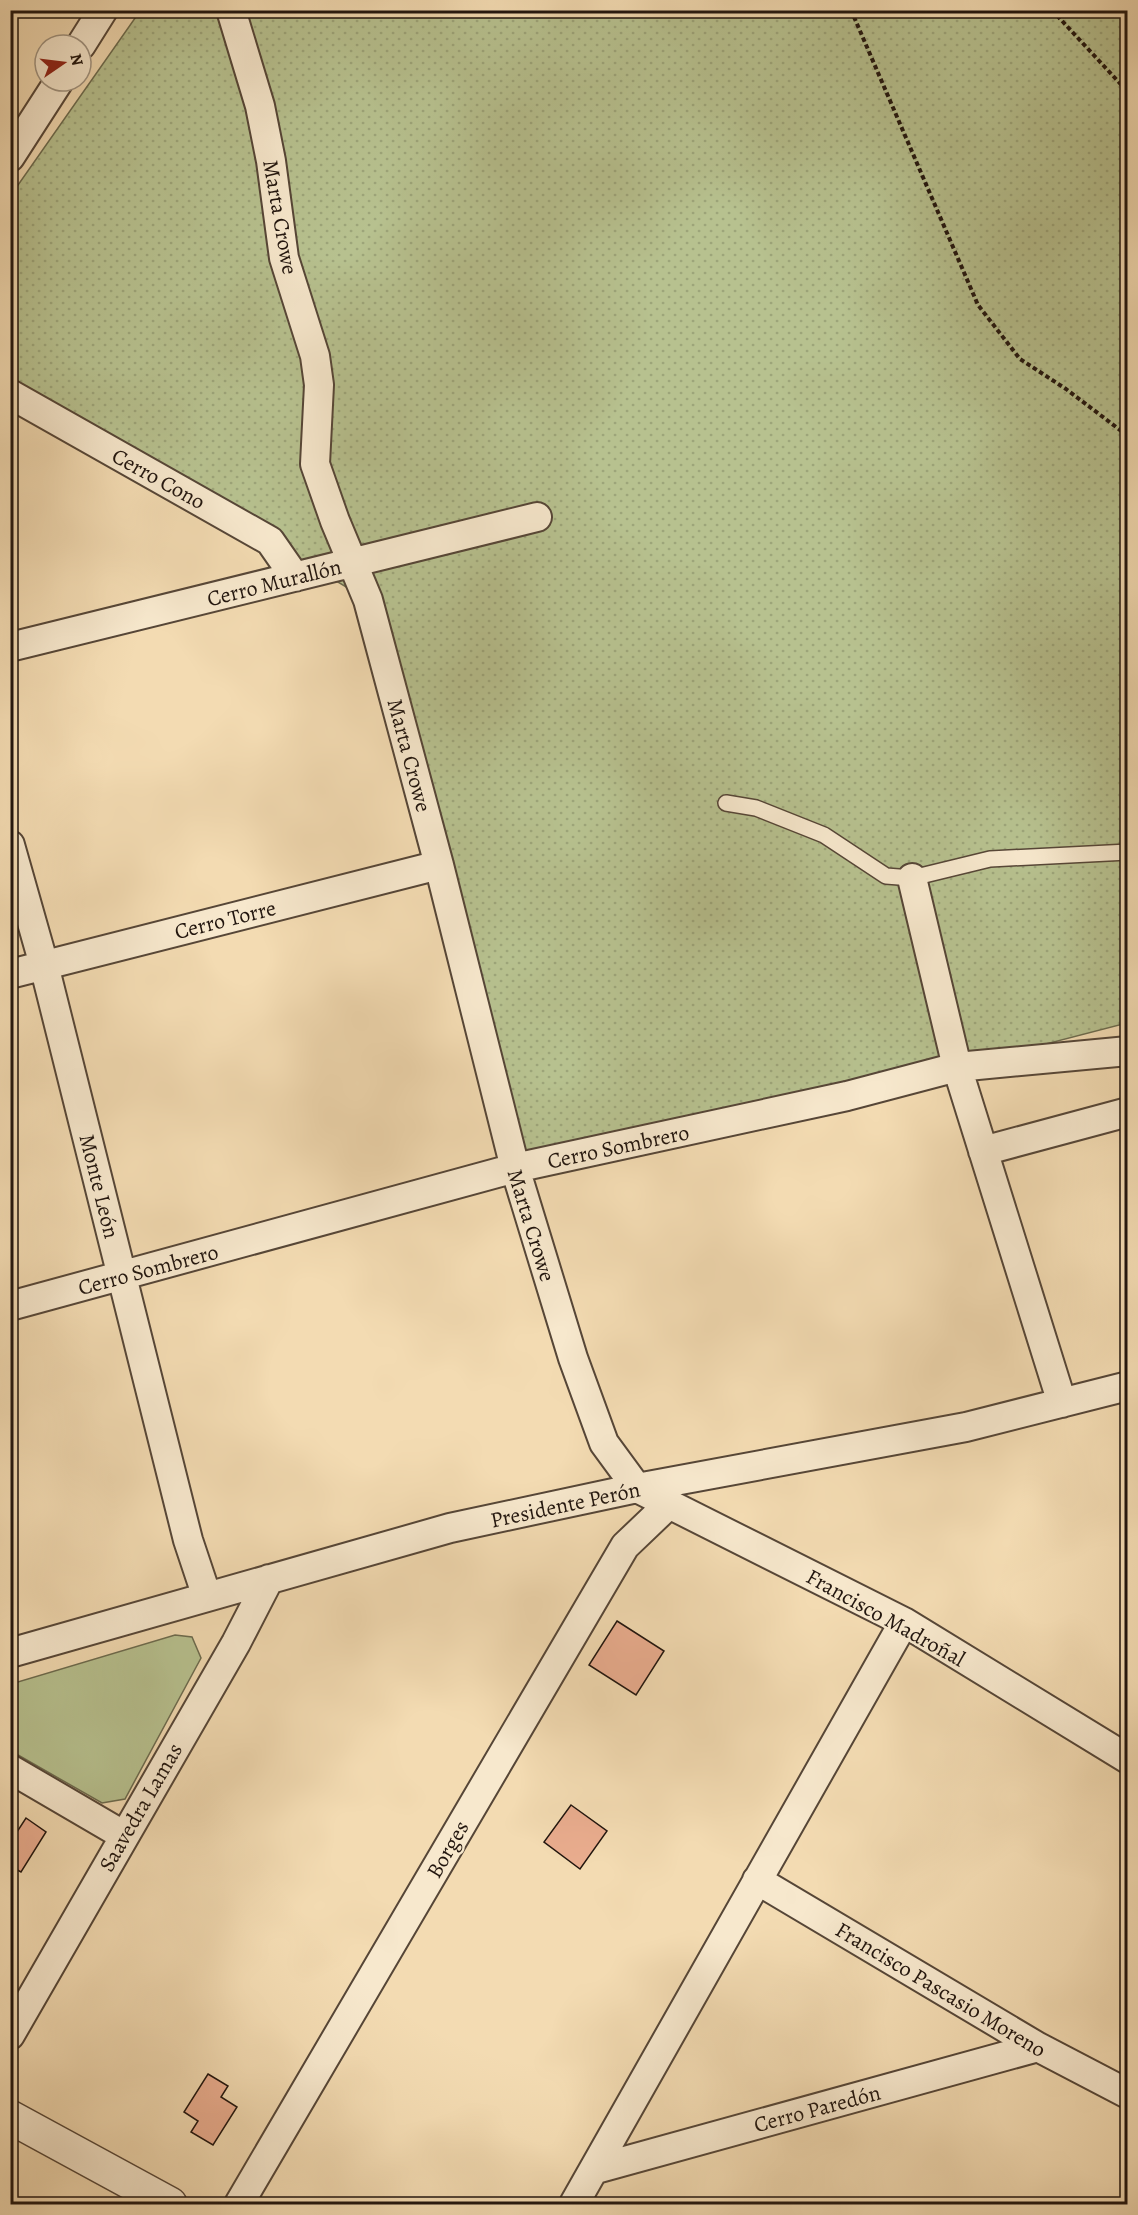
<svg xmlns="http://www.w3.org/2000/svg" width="1138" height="2215" font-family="Alegreya,serif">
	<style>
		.grass { fill: url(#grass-dots); stroke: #6c6b4e; stroke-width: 1.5 }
		.park { fill: #b7c18f; stroke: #6c6b4e; stroke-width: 1.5 }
		.building { fill: #eaad8f; stroke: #21150e; stroke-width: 1.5 }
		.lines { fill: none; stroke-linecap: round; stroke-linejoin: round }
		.service-casing { stroke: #564637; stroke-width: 18 }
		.minor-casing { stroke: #564637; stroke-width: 32 }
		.tertiary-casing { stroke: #564637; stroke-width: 36 }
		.path { stroke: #21150e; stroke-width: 4; stroke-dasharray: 4.5 3; stroke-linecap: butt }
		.service { stroke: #f7e8cd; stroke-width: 15 }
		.minor { stroke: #f7e8cd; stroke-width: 28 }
		.tertiary { stroke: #f7e8cd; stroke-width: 33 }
		.labels { text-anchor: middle; stroke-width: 4.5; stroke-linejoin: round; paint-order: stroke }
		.street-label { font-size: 22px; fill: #21150e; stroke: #f7e8cd }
	</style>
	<defs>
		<pattern id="grass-dots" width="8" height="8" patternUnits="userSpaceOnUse" patternTransform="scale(1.5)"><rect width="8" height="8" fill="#b7c18f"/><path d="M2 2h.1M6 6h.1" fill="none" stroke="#9da57a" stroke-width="1.8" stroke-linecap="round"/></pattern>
	</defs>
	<rect width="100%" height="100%" fill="#f3dbb2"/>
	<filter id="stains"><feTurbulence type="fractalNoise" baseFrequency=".00333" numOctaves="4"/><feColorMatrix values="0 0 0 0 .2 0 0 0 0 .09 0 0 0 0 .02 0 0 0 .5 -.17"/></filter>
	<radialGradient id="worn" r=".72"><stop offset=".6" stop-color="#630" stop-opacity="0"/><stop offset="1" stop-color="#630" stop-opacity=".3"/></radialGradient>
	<path class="grass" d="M140,11H1127V1023L957,1067L515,1168L368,600L11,386V195Z"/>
	<path class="park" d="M175,1635L192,1637L201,1658L125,1799L102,1803L11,1751V1684Z"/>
	<path class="building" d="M617,1621L664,1651L636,1695L589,1665Z
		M571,1805L607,1831L580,1869L544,1842Z
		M26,1818L46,1832L21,1872L10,1866V1832L15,1835Z
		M208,2074L228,2086L221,2097L237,2107L213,2145L191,2132L198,2121L184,2112Z"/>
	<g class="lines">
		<defs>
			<path id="service" d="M726,803L756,808L824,835L886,876L912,878L990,859L1128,852"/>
			<path id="minor" d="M231,10L260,106L271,161L284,258L315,356L319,385L315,464L335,521L368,600L439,865L515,1168L573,1358L604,1443L637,1488L904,1622L1128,1759
				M81,45L103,10
				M10,157L59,81
				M10,394L270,541L295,577
				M10,647L537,517
				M10,845L44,965L188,1540L207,1597
				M912,878L957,1067L1062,1403
				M10,974L439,865
				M983,1151L1128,1112
				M10,1306L515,1168L847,1096L957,1067L1128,1051
				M10,1653L450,1528L637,1488L966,1427L1128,1386
				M10,1769L123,1835
				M757,1880L1038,2047L1128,2094
				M10,2035L236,1643L269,1579
				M596,2169L1038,2047
				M239,2204L625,1546L669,1504
				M574,2204L904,1622"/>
			<path id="tertiary" d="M10,2117L170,2204"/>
		</defs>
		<use href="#service" class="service-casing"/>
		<use href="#minor" class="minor-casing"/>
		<use href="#tertiary" class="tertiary-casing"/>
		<path class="path" d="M851,10L978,305L1020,359L1066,389L1128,436
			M1052,10L1128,92"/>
		<use href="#service" class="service"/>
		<use href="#minor" class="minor"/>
		<use href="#tertiary" class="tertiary"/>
	</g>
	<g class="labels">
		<g class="street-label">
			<text transform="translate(281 217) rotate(80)" y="8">Marta Crowe</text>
			<text transform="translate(159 478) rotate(29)" y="8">Cerro Cono</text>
			<text transform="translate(274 582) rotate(-14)" y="8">Cerro Murallón</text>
			<text transform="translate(410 755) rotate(75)" y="8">Marta Crowe</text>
			<text transform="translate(225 919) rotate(-14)" y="8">Cerro Torre</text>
			<text transform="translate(618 1146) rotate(-12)" y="8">Cerro Sombrero</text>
			<text transform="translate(100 1186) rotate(76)" y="8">Monte León</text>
			<text transform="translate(532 1225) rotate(73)" y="8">Marta Crowe</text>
			<text transform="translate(148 1269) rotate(-15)" y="8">Cerro Sombrero</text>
			<text transform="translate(565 1504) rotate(-12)" y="8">Presidente Perón</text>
			<text transform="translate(886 1617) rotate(29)" y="8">Francisco Madroñal</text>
			<text transform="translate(140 1807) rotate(-60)" y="8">Saavedra Lamas</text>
			<text transform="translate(447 1849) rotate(-60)" y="8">Borges</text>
			<text transform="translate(941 1989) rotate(31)" y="8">Francisco Pascasio Moreno</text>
			<text transform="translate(817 2108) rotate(-15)" y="8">Cerro Paredón</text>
		</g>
	</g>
	<rect width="1138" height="2215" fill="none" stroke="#f3dbb2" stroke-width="36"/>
	<rect x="12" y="12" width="1114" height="2191" fill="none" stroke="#21150e" stroke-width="3"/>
	<rect x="18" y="18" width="1102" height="2179" fill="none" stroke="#21150e" stroke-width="1.5"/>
	<g transform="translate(63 63) rotate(76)"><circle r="28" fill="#f7e8cd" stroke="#a19481" stroke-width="1.5"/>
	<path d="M0-4.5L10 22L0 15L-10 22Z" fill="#8f2418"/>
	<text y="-9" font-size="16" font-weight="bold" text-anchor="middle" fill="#21150e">N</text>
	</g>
	<rect width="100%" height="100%" filter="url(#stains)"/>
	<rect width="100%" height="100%" fill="url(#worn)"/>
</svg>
